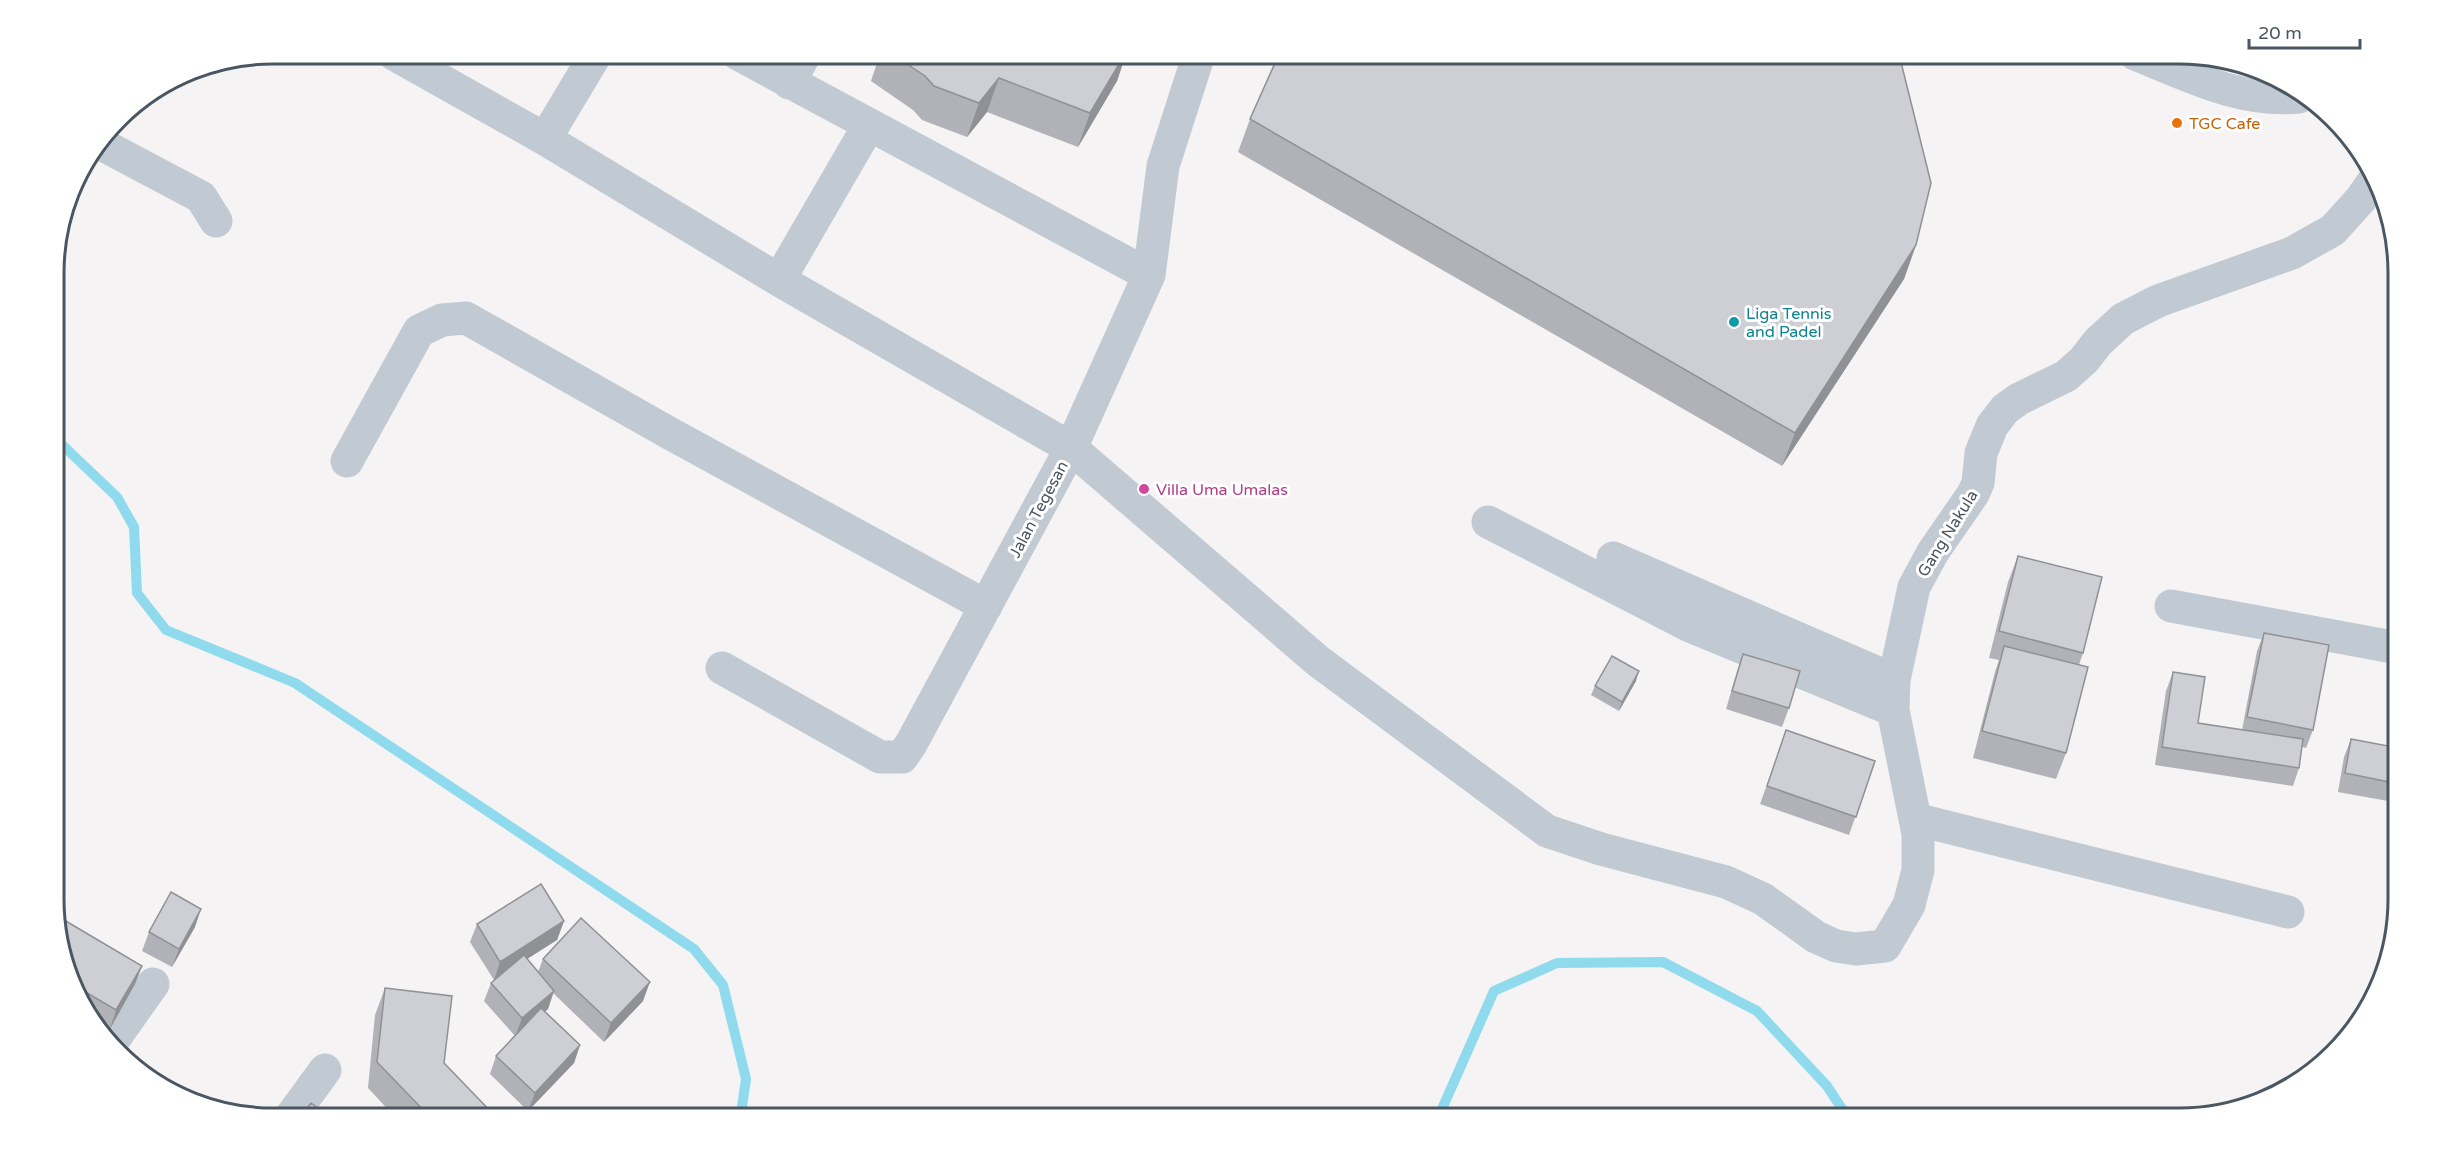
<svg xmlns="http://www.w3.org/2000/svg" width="2453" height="1172" font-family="'Varela Round',sans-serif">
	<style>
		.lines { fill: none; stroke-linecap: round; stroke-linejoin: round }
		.stream { stroke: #90daee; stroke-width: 10 }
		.minor { stroke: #c1cad2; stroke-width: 33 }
		.wall { fill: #b0b2b7 }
		.shaded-wall { fill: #909195 }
		.building { fill: #cdcfd5; stroke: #909195; stroke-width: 1.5 }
		.food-dot { fill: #e8710a; stroke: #fff; stroke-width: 2 }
		.culture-dot { fill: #0f9aa8; stroke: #fff; stroke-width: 2 }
		.hotel-dot { fill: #d1479c; stroke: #fff; stroke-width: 2 }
		.labels { text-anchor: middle; stroke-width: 6; stroke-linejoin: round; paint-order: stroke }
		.food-label { font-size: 16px; fill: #c56008; stroke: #fff; text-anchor: start }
		.culture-label { font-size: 16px; fill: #0d838f; stroke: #fff; text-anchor: start }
		.hotel-label { font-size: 16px; fill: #b23c85; stroke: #fff; text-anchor: start }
		.street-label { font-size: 16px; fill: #4a5661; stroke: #fff }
		.rim { fill: none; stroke: #4a5661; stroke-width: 3 }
	</style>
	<rect width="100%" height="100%" fill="#f5f3f3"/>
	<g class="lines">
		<path class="stream" d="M55,438L117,497L134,527L137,593L166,630L295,683L694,949L723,985L746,1079L741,1113L743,1118
			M1438,1118L1494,991L1557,963L1663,962L1757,1011L1827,1086L1848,1118"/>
		<path class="minor" d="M394,54L545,139L779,280L1071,448L1318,661L1547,831L1601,849L1726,882L1763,899L1816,937L1836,946L1856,949L1885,946L1909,905L1918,870V834L1893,710L1894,680L1914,587L1933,552L1973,494L1978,483L1981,453L1992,426L2005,409L2019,399L2066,376L2084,360L2098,342L2123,319L2158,301L2292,253L2333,230L2361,199L2372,183
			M738,54L1149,275
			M2135,54C2187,75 2241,103 2299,97
			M789,83L805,54
			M545,139L596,54
			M101,144L201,197L216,221
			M779,280L869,125
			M347,461L419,331L442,320L466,318L671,434L986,606
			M1488,522L1690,626L1893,710
			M1613,558L1894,680
			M2171,606L2398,648
			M722,668L880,757H902L911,744L1071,448L1149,275L1163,166L1199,54
			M1915,819L2288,912
			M112,1042L153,984
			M290,1118L325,1070"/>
	</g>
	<path class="wall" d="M880,54H1126L1117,81L1078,147L987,112L967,137L922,120L913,110L871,81Z
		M1250,119L1916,245L1904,279L1782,466L1238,152Z
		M2018,556L2083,653L2079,665L2066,753L2056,779L1973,758L1995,672L1999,660L1989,658L2008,582Z
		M2264,633L2313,730L2306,748L2302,747L2299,768L2293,786L2155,765L2166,691L2173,672L2198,723L2242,730L2257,651Z
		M1743,654L1789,708L1782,727L1726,709L1737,672Z
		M1636,681L1619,711L1591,695L1595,686Z
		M2351,739L2399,748V803L2338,792L2344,757Z
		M1780,748L1875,761L1849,835L1760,804Z
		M564,921L557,940L527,959L538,972L543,959L643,1001L604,1042L553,993L548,1009L545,1011L580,1045L574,1063L528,1111L490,1074L496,1056L515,1036L484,1001L491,983L494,980L470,942L477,924Z
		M195,927L172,967L142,951L149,932Z
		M56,928L142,966L135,984L110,1029L94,1019Z
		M385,988L444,1063L497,1118H396L368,1088L375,1015Z"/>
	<path class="shaded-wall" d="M1125,54H1126L1117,81L1078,147L1090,113Z
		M999,78L987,112L967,137L979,103Z
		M1916,245L1904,279L1782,466L1795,433Z
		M1639,671L1636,681L1619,711L1622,702Z
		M201,909L195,927L172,967L179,949Z
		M564,921L557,940L494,980L500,962Z
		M142,966L135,984L110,1029L116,1010Z
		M650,982L643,1001L604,1042L611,1023Z
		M554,991L548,1009L515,1037L522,1018Z
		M580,1045L574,1063L528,1111L535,1093Z"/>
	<path class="building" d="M892,54H1125L1090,113L999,78L979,103L934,86L925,76Z
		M1279,54H1899L1931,183L1916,245L1795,433L1250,119Z
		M2018,556L2102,577L2083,653L1999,631Z
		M2264,633L2329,645L2313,730L2247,717Z
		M2004,646L2088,667L2066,753L1982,731Z
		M1743,654L1800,671L1789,708L1732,691Z
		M1612,656L1639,671L1622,702L1595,686Z
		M2173,672L2205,677L2198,723L2303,739L2299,768L2162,747Z
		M1786,730L1875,761L1856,817L1767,786Z
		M2351,739L2399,748V784L2345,773Z
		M541,884L564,921L500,962L477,924Z
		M171,892L201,909L179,949L149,932Z
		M59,917L142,966L116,1010L82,990L56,928V922Z
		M581,918L650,982L611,1023L543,959Z
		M524,955L554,991L522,1018L491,983Z
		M385,988L452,996L444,1063L497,1118H431L377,1062Z
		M541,1008L580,1045L535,1093L496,1056Z
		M311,1103L331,1118H300Z"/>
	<circle class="food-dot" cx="2177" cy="123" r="6"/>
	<circle class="culture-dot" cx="1734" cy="322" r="6"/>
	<circle class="hotel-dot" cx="1144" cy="489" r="6"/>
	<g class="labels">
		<g class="food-label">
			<text x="2189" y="129">TGC Cafe</text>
		</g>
		<g class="culture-label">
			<text x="1746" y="319">Liga Tennis<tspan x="1746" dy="18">and Padel</tspan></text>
		</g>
		<g class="hotel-label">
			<text x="1156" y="495">Villa Uma Umalas</text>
		</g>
		<g class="street-label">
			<text transform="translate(1038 509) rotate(-62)" y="6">Jalan Tegesan</text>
			<text transform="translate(1947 533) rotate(-58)" y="6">Gang Nakula</text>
		</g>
	</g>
	<path d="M0 0H2453V1172H0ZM273 64H2179A209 209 0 0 1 2388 273V899A209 209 0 0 1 2179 1108H273A209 209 0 0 1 64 899V273A209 209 0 0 1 273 64Z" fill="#fff" fill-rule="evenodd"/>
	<path class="rim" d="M273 64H2179A209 209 0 0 1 2388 273V899A209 209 0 0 1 2179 1108H273A209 209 0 0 1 64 899V273A209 209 0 0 1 273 64Z"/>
	<path d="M2249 39v9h111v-9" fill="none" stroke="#4a5661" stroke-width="3"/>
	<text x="2258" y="39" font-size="18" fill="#4a5661" stroke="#ffffff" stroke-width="4.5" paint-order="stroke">20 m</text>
</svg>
